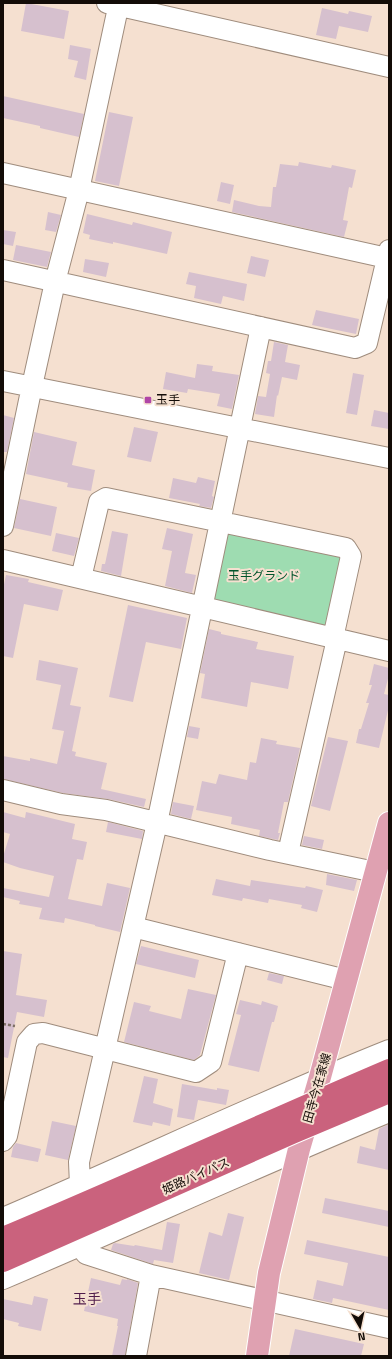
<svg xmlns="http://www.w3.org/2000/svg" width="392" height="1359" font-family="'Titillium Web','Noto Sans JP',sans-serif">
	<style>
		.green { fill: #9edcb1 }
		.building { fill: #d6c0ce }
		.lines { fill: none; stroke-linecap: round; stroke-linejoin: round }
		.minor-casing { stroke: #9f8c7d; stroke-width: 22 }
		.major-casing { stroke: #fff; stroke-width: 24 }
		.path { stroke: #7f7167; stroke-width: 2.5; stroke-dasharray: 3 2; stroke-linecap: butt }
		.minor { stroke: #fff; stroke-width: 20 }
		.major { stroke: #dfa1b1; stroke-width: 22 }
		.highway-bridge-casing { stroke: #fff; stroke-width: 24; stroke-linecap: butt }
		.highway-bridge { stroke: #ca627d; stroke-width: 22 }
		.poi-dot { fill: #b046a7; stroke: #f5e0d0; stroke-width: 1.5 }
		.labels { text-anchor: middle; stroke-width: 4; stroke-linejoin: round; paint-order: stroke }
		.poi-label { font-size: 12px; fill: #130c07; stroke: #f5e0d0; text-anchor: start }
		.park-label { font-size: 12px; fill: #00542b; stroke: #f5e0d0 }
		.street-label { font-size: 12px; fill: #130c07; stroke: #f5e0d0 }
		.quarter-label { font-size: 14px; fill: #4f1c4a; stroke: #f5e0d0 }
	</style>
	<rect width="100%" height="100%" fill="#f5e0d0"/>
	<path class="green" d="M226,532L343,556L328,625L324,626L214,602L212,589Z"/>
	<path class="building" d="M26,3L69,11L64,39L21,31Z
		M322,8L348,14L349,11L372,16L368,32L339,26L336,39L316,35Z
		M70,45L91,49L86,80L74,77L78,61L68,59Z
		M3,96L84,114L79,137L40,128V126L3,118Z
		M109,112L133,117L119,186L95,181Z
		M299,162L331,168L332,165L356,170L352,188L349,187L343,220L348,221L344,237L232,212L234,200L259,206L271,207L273,187H276L280,164L298,166Z
		M221,182L234,185L230,204L217,201Z
		M48,212L61,215L56,232L45,230Z
		M87,214L132,225L133,222L172,232L167,254L113,242V244L89,239L90,235L83,233Z
		M3,230L16,232L13,246L3,244Z
		M16,245L51,252L47,267L13,260Z
		M251,256L269,260L265,277L247,273Z
		M85,259L109,263L106,277L83,272Z
		M189,272L247,284L244,301L223,296L221,304L194,298L196,286L186,284Z
		M316,310L359,319L356,334L312,325Z
		M274,342L288,345L285,362L300,365L297,380L282,377L278,396L277,395L274,417L255,414L258,396L266,397L270,374L266,373L268,361H271Z
		M197,364L213,366L212,371L239,375L232,409L217,406L220,394L188,389L187,393L163,389L166,372L195,378Z
		M353,373L364,375L357,415L346,413Z
		M374,410L389,413V429L371,426Z
		M3,415L14,418L7,452H3Z
		M134,427L158,432L151,462L127,457Z
		M34,432L77,442L72,465L95,470L91,491L67,487L68,483L26,474Z
		M198,477L215,481L212,496L214,497L211,508L199,506L200,504L169,498L173,478L196,483Z
		M20,499L57,507L51,536L14,528Z
		M167,528L193,534L185,573L196,575L192,593L165,586L172,551L162,549Z
		M112,531L128,534L121,576L101,571L102,564H105Z
		M56,533L79,538L74,556L52,551Z
		M6,575L29,579L28,582L63,590L58,611L24,604L13,658L3,656V589Z
		M128,605L187,618L181,649L146,642L133,702L109,697Z
		M209,629L221,632V634L258,642L256,649L294,656L288,689L251,682L247,707L201,698L205,674L200,673Z
		M39,660L78,668L70,705L81,707L72,751L76,752L75,756L107,763L101,789L146,799L144,807L108,799L63,793L3,779V756L30,761V758L57,764L64,731L52,729L61,685L36,680Z
		M374,664L389,668V675L384,694L389,695V706L379,748L356,743L359,729H361L369,703H366L372,685H369Z
		M189,726L200,728L198,739L187,737Z
		M328,737L348,741L330,811L311,806Z
		M261,738L277,741L276,744L300,748L288,802H284L278,833H280L278,840L259,836L260,830L231,824L232,817L196,810L202,781L216,784L219,774L247,780L250,762L256,763Z
		M173,802L194,806L191,819L171,814Z
		M3,812L25,818L26,812L75,824L72,839L87,842L83,860L77,859L68,899L102,906L107,883L130,888L120,932L95,926V925L65,918L64,923L39,919L42,908L19,904L20,901L3,897V888L49,897L54,876L20,868L3,862V857L10,834L3,832Z
		M108,822L143,831L142,839L106,832Z
		M304,836L324,840L322,849L302,845Z
		M327,874L357,880L354,891L326,885Z
		M216,879L250,886L251,880L305,888L306,886L323,890L317,912L301,908L302,905L269,899L268,903L243,898L242,901L212,895Z
		M141,946L199,960L195,978L136,964Z
		M3,951L22,954L16,995L47,1000L44,1017L17,1012L8,1058L3,1057Z
		M269,973L284,976L282,984L267,980Z
		M188,989L216,995L200,1055L194,1060L124,1042L134,1002L151,1006L149,1011L181,1019Z
		M240,1000L261,1005L262,1001L278,1006L274,1022H272L259,1072L228,1065L241,1015L236,1014Z
		M144,1076L158,1079L153,1103L173,1109L170,1126L153,1122L152,1126L133,1122Z
		M182,1084L217,1090V1088L229,1090L226,1105L198,1100L194,1120L177,1117Z
		M52,1121L76,1126L68,1160L45,1155Z
		M389,1124V1170L357,1163L360,1146L375,1150L379,1129Z
		M16,1143L41,1149L38,1162L11,1157L13,1147Z
		M325,1198L389,1211V1227L322,1213Z
		M228,1213L244,1217L229,1280L199,1273L209,1232L222,1236Z
		M167,1222L180,1224L173,1263L154,1260L153,1264L111,1250L113,1244L115,1243L134,1246L135,1245L162,1250Z
		M307,1240L389,1257V1310L333,1298L332,1303L313,1299L317,1280L343,1286L348,1263L304,1254Z
		M91,1278L120,1285L122,1279L127,1280V1279L138,1283L125,1356H112L118,1326H117L118,1319L84,1311Z
		M34,1296L48,1299L41,1331L18,1326L19,1323L3,1319V1299L32,1305Z
		M295,1329L364,1344L361,1356H289Z"/>
	<g class="lines">
		<defs>
			<path id="minor" d="M107,3L389,67
				M3,173L387,258
				M3,270L355,348L367,343L389,250
				M3,381L389,458
				M3,526L32,386L55,282L79,190L119,3
				M3,560L389,651
				M81,578L99,502L106,498L346,548L351,556L333,638
				M3,790L61,804L106,810L270,850L375,872
				M288,853L337,639
				M133,927L346,980
				M3,1141L7,1136L27,1042L34,1034L43,1033L196,1072L211,1062L238,953
				M80,1185L79,1162L157,823L261,327
				M3,1218C132,1163 259,1102 389,1050
				M80,1246L86,1254L151,1275L389,1328
				M3,1279C132,1224 259,1166 389,1112
				M136,1356L151,1275"/>
			<path id="major" d="M257,1356L269,1273L299,1149L320,1077L389,823"/>
		</defs>
		<use href="#minor" class="minor-casing"/>
		<use href="#major" class="major-casing"/>
		<path class="path" d="M3,1024L15,1026"/>
		<use href="#minor" class="minor"/>
		<use href="#major" class="major"/>
		<defs>
			<path id="highway-bridge" d="M3,1238C132,1184 260,1125 389,1070
				M3,1261L292,1133L389,1092"/>
		</defs>
		<use href="#highway-bridge" class="highway-bridge-casing"/>
		<use href="#highway-bridge" class="highway-bridge"/>
	</g>
	<rect class="poi-dot" x="144" y="396" width="8" height="8" rx="2"/>
	<g class="labels">
		<g class="poi-label">
			<text x="156" y="404">玉手</text>
		</g>
		<g class="park-label">
			<text x="264" y="580">玉手グランド</text>
		</g>
		<g class="street-label">
			<text transform="translate(317 1088) rotate(-74)" y="4">田寺今在家線</text>
			<text transform="translate(196 1176) rotate(-24)" y="4">姫路バイパス</text>
		</g>
		<g class="quarter-label">
			<text x="87" y="1304">玉手</text>
		</g>
	</g>
	<rect width="392" height="1359" fill="none" stroke="#130c07" stroke-width="8"/>
	<g transform="translate(360 1327) rotate(171)" stroke="#f5e0d0" stroke-width="3" paint-order="stroke">
	<path d="M0-3L7 15L0 10L-7 15Z" fill="#130c07"/>
	<text y="-6" font-size="11" font-weight="bold" text-anchor="middle" fill="#130c07">N</text>
	</g>
</svg>
